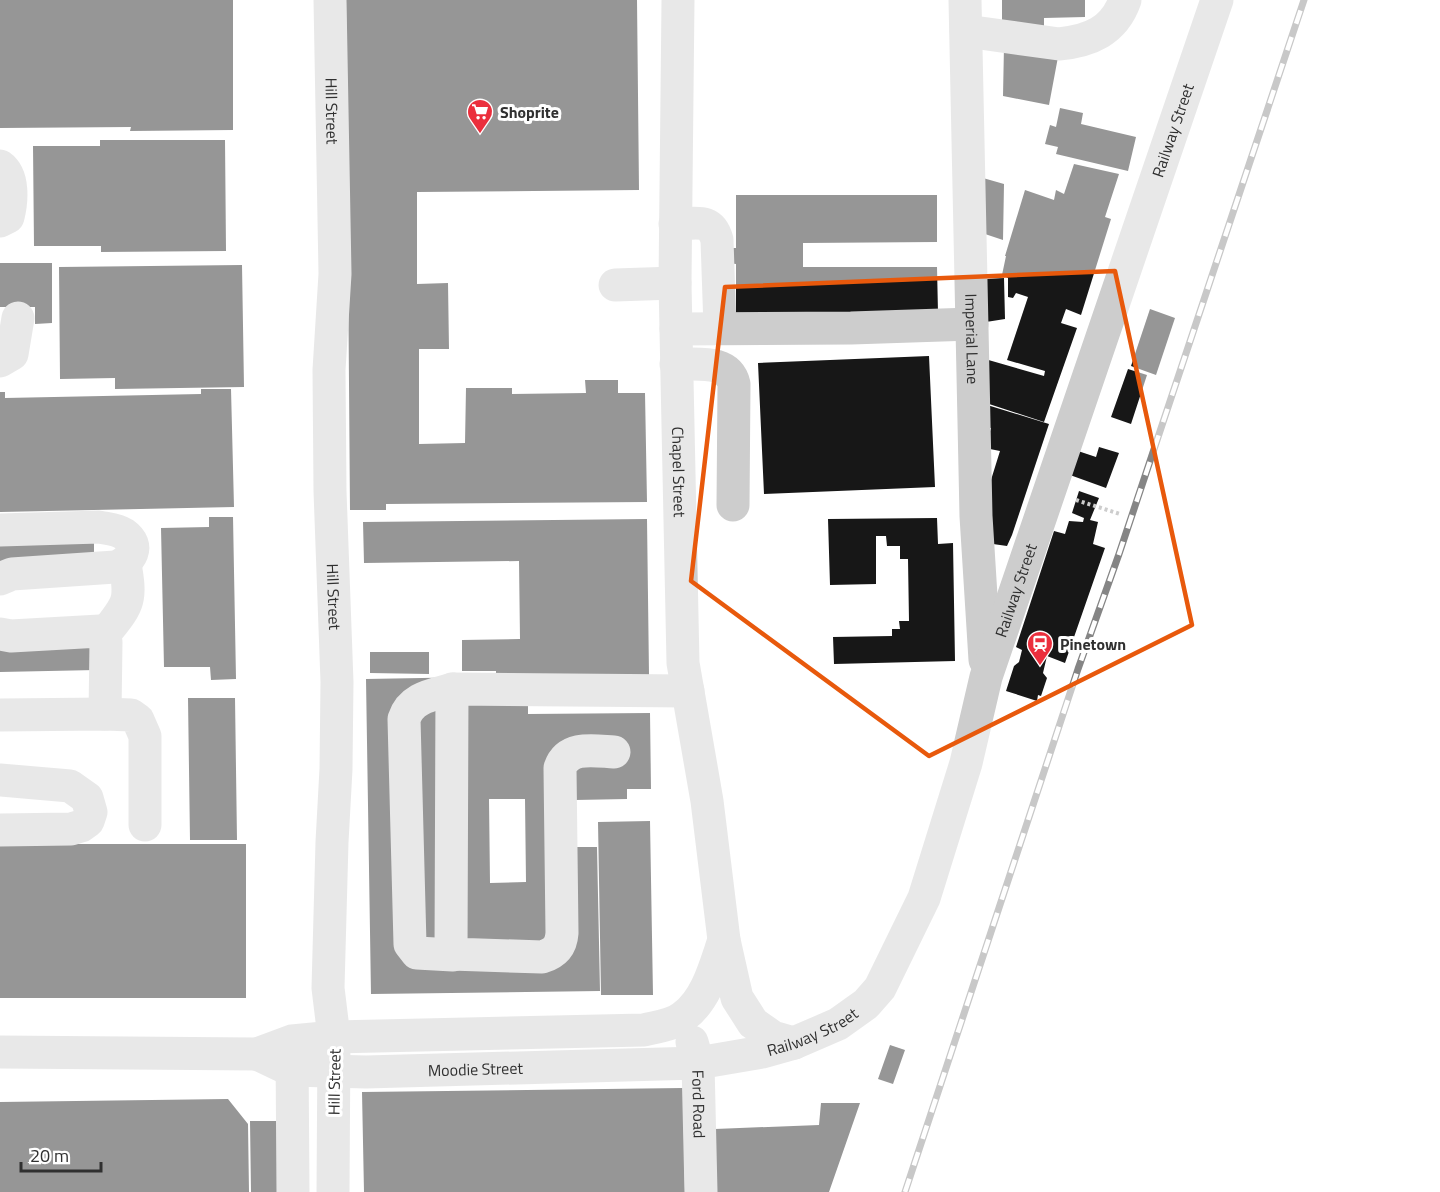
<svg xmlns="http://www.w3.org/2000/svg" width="1440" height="1192" font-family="'Titillium Web',sans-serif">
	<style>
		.building { fill: #171717; fill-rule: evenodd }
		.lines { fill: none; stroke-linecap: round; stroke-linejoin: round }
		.path { stroke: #cdcdcd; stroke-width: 4; stroke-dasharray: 3 3; stroke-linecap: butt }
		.minor { stroke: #cdcdcd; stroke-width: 33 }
		.rail-casing { stroke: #858585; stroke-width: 7 }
		.rail { stroke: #fff; stroke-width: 4.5; stroke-dasharray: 14; stroke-linecap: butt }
		.marked { fill: none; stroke: #e8590c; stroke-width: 4.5; stroke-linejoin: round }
		.labels { text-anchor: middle; stroke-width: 6; stroke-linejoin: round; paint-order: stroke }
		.street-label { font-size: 16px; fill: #303030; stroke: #fff }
		.poi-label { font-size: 16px; font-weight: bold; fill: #303030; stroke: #fff; text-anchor: start }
	</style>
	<rect width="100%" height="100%" fill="#fff"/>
	<path class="building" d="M0,0H233V130L130,131L131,127L0,128Z
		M346,0H637L639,190L417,192V284L448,283L449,349H419V444L465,443L466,388H512V394L586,393L585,380H618V393H645L647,502L386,504V510H350Z
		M1002,0H1085V17L1044,18V26L1002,27Z
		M1004,46L1058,57L1049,105L1003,96Z
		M1060,108L1083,113L1081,124L1136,137L1128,171L1056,154L1058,147L1045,144L1050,125L1056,127Z
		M100,140H225L226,251L101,252V246H34L33,146H100Z
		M1074,164L1119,174L1105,217L1111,219L1081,315L1066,309L1061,323L1077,328L1044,422L986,403L985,359L1044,376L1045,371L1007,360L1028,297L1016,293L1013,298L1008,297V278L1002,275L1006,256H1005L1025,190L1054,200L1056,190L1064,194Z
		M983,178L1004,184L1003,240L985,234Z
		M736,195H937V242L803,243V267H937L938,313L736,314V264L727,263V248H736Z
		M0,263H52V323L35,324V307H0Z
		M242,265L244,387L115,389V378L60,379L59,267Z
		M1004,278L1005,319L986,322L985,279Z
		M1150,309L1175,318L1156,375L1131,366Z
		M929,356L935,487L764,494L758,363Z
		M1128,369L1147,375L1131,424L1111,417Z
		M201,389H231L234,507L0,512V392H5V398L201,394Z
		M984,404L1049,424L1012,535L1007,546L986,543V496L1000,451L985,448L991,428L983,427Z
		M1099,447L1119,453L1106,488L1070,475L1078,451L1096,457Z
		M1079,491L1099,498L1090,520L1098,522L1093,544L1105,548L1065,663L1047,656L1043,673L1047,678L1041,696L1038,695L1037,701L1006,691L1014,666L1019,662L1022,650L1016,647L1054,531L1065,534L1069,521L1083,522L1084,518L1072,513Z
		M209,517H233L236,679L211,680L210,667H164L161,528L209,527Z
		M937,518L938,544L953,543L955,661L834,664L833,637L892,636V629H900L899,621H909L908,559H900V546H887L886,536H876V584L830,585L828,519Z
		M647,519L649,675L496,676V671H462V640L520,639L519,561L364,563L363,522Z
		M94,539V572L0,574V540Z
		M95,635L96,670L0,672V637Z
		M370,652H429V674L370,673Z
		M478,677L528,702V714L650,713L651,789H627V799L575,800L576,847H597L600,991L371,994L366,679ZM489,799H525L526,882L490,883Z
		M188,698H235L237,840H190Z
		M650,821L653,995H601L598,822Z
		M0,844H246V998H0Z
		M890,1045L905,1050L893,1084L878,1079Z
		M683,1088L685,1192H364L362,1092Z
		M228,1099L248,1124L249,1192H0V1102Z
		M821,1103H860L829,1192H716L715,1129L819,1125Z
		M250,1121H284L285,1192H251Z"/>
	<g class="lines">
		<path class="path" d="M1076,500L1120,514"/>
		<g class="minor">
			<path id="s1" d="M330,0L335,274L329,370L330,491L337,682L336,769L332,842L328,988L334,1037L333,1192"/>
			<path id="s2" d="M678,0L675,283L683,663L707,801L724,940L737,998L753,1023L773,1037L794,1043"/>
			<path id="s3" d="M965,0L976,516L985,660"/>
			<path d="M966,31L1059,44C1090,41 1114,31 1125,0"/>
			<path d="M0,166C14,176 12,201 8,217L0,221"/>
			<path d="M675,224C695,224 711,217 717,240L720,328"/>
			<path d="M615,285L675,283"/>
			<path d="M676,329L851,328L972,324"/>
			<path d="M0,361L12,354L18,318"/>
			<path d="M676,364C698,365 728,359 734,384L733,505"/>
			<path d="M0,530L99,527C108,529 116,529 124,534C141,546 131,562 115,567L12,574L0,579"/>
			<path d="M0,634L11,636L100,631L104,635L106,642L105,714"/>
			<path d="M104,635C128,604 132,603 125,564"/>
			<path d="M0,715L105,714L131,715L138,720L145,736V825"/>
			<path d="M614,752C595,751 568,745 560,768L562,933C561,947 555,953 542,957L451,954L452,689L688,691"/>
			<path d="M0,780L70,786L87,798L91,812L88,821L81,826L71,829L0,830"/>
			<path d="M453,955L417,953L410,944L404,719C411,697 433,695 453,689"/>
			<path id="s4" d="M692,1042L698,1063L701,1192"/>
			<path d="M292,1050L293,1192"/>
			<path d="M0,1052L257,1054L292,1041L334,1037L644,1030C656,1027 674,1025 684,1016C707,999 715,966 724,940"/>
			<path id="s5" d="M257,1054L291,1070L366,1072L698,1063L762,1052L794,1043L838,1024L866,1004L880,988L924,898L966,763L986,677L1217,0"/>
		</g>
		<defs>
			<path id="rail" d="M905,1192L1078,669L1119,554L1304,0"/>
		</defs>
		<use href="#rail" class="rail-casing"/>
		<use href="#rail" class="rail"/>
	</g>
	<path d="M0 0H1440V1192H0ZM1115,271L1192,625L929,756L691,581L725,287Z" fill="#fff" fill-opacity=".55" fill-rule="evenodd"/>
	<path class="marked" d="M1115,271L1192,625L929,756L691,581L725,287Z"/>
	<defs>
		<symbol id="supermarket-pin" viewBox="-11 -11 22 30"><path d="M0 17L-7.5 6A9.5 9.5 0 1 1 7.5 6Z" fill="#eb2f3d" stroke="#fff"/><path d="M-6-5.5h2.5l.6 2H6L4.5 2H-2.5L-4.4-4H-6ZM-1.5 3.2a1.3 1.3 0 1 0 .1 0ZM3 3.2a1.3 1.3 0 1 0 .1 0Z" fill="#fff"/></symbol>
		<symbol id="station-pin" viewBox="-11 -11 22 30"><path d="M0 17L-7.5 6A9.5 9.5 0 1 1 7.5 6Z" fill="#eb2f3d" stroke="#fff"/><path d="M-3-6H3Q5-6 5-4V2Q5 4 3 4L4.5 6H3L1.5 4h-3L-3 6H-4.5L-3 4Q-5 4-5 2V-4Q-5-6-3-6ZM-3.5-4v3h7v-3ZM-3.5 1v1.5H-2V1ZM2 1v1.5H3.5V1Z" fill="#fff"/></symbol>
	</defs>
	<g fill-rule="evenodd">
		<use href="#supermarket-pin" x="465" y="97" width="30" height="40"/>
		<use href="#station-pin" x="1025" y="629" width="30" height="40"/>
	</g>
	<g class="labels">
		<g class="street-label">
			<text dy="6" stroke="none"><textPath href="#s1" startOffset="111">Hill Street</textPath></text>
			<text dy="6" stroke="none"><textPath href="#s5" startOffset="1554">Railway Street</textPath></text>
			<text dy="6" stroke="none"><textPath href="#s3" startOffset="339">Imperial Lane</textPath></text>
			<text dy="6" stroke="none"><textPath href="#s2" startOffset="472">Chapel Street</textPath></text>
			<text dy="6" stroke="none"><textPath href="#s5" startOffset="1068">Railway Street</textPath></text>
			<text dy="6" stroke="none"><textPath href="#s1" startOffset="597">Hill Street</textPath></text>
			<text dy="6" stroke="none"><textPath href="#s5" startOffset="564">Railway Street</textPath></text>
			<text dy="6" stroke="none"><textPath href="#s5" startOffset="222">Moodie Street</textPath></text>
			<text transform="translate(334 1082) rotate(-89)" y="6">Hill Street</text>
			<text dy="6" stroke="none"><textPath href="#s4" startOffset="63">Ford Road</textPath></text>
		</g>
		<g class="poi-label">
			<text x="500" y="118">Shoprite</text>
			<text x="1060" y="650">Pinetown</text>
		</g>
	</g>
	<path d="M21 1162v9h80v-9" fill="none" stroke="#303030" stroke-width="3"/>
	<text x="30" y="1162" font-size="18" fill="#303030" stroke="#ffffff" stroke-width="4.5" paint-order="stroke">20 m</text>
</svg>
